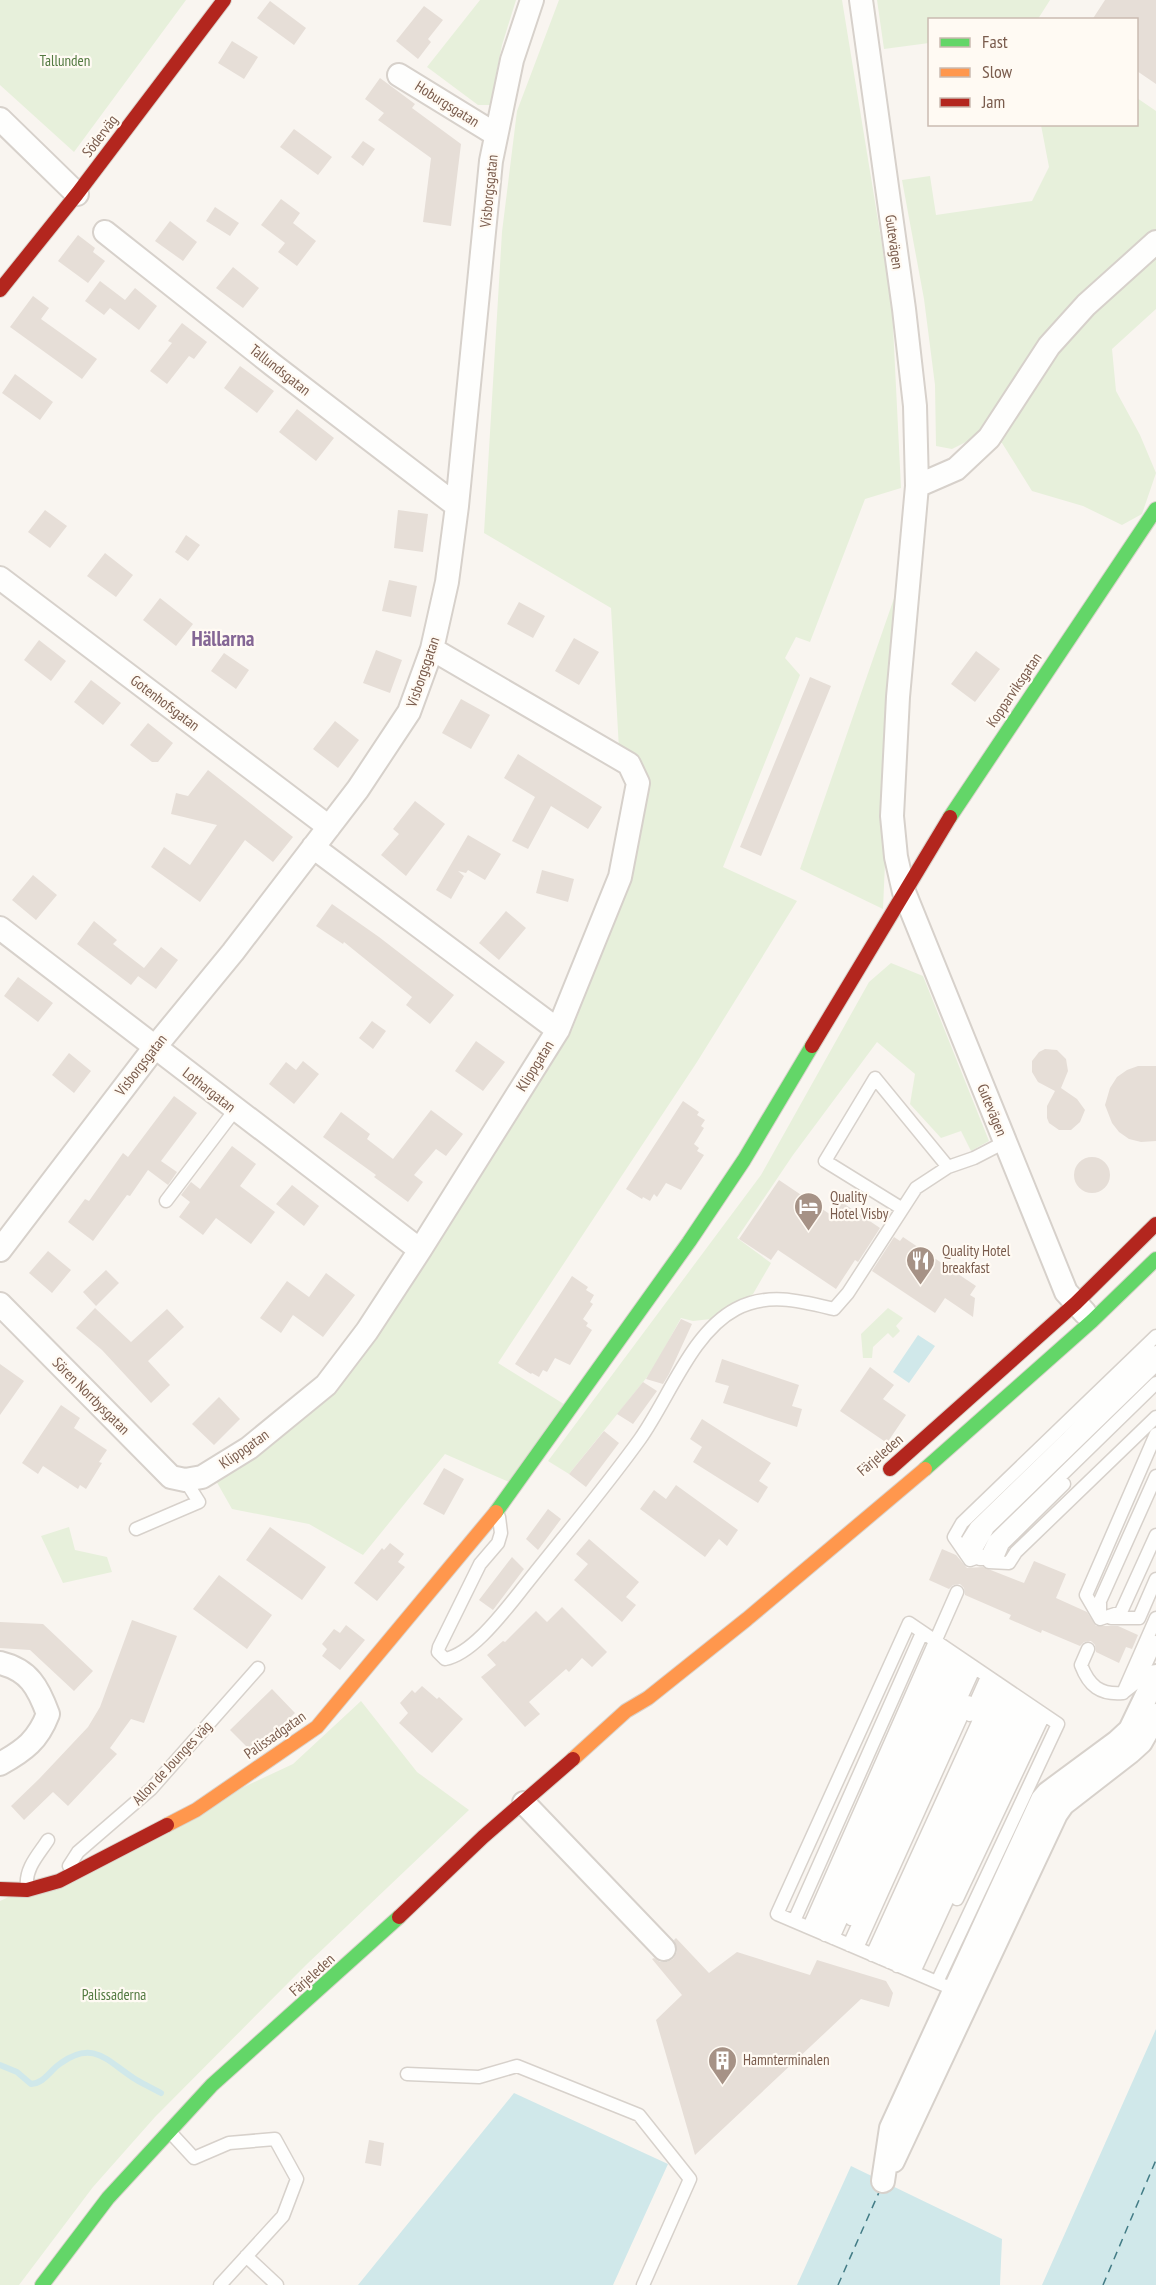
<svg xmlns="http://www.w3.org/2000/svg" width="1156" height="2285" font-family="'PT Sans Narrow',sans-serif">
	<style>
		.green { fill: #e7f0db }
		.water { fill: #d0e8ea }
		.lines { fill: none; stroke-linecap: round; stroke-linejoin: round }
		.stream { stroke: #d0e8ea; stroke-width: 6 }
		.ferry { stroke: #437c86; stroke-width: 1.5; stroke-dasharray: 8 6; stroke-linecap: butt }
		.building { fill: #e6ded7 }
		.lane-casing { stroke: #d7d1cb; stroke-width: 15 }
		.street-casing { stroke: #d7d1cb; stroke-width: 26 }
		.fast-casing { stroke: #d9d2cb; stroke-width: 16 }
		.slow-casing { stroke: #d9d2cb; stroke-width: 16 }
		.jam-casing { stroke: #d9d2cb; stroke-width: 16 }
		.lane { stroke: #fefefd; stroke-width: 12 }
		.street { stroke: #fefefd; stroke-width: 22 }
		.fast { stroke: #63d668; stroke-width: 14 }
		.slow { stroke: #ff974d; stroke-width: 14 }
		.jam { stroke: #b3261e; stroke-width: 14 }
		.labels { text-anchor: middle; stroke-width: 4.5; stroke-linejoin: round; paint-order: stroke }
		.park-label { font-size: 15px; fill: #537a41; stroke: #fffaf3 }
		.street-label { font-size: 15px; fill: #7a5c4d; stroke: #fffaf3 }
		.poi-label { font-size: 15px; fill: #7a5c4d; stroke: #fffaf3; text-anchor: start }
		.district-label { font-size: 21px; font-weight: bold; fill: #846695; stroke: #fffaf3 }
	</style>
	<rect width="100%" height="100%" fill="#f9f5f0"/>
	<path class="green" d="M0,0H186L74,152L0,85Z
		M480,0H516L502,45L490,105H478L427,67Z
		M559,0H842L892,306L901,488L865,499L810,642L796,637L785,658L800,675L723,867L797,901L697,1062L498,1363L567,1406L509,1482L445,1454L363,1555L309,1524L232,1509L215,1479L251,1457L428,1255L572,1030L629,879L646,783L619,749L611,608L484,533L502,232L517,111Z
		M877,0H1050L1038,19L930,20L929,43L884,49Z
		M1137,98L1156,111V309L1112,349L1116,391L1140,435L1156,473L1142,514L1122,525L1083,506L1032,491L1002,443L974,438L952,449L936,446L935,385L924,299L902,180L930,176L936,215L1032,201L1049,167L1041,125L1136,124Z
		M899,584L893,678L883,909L800,869Z
		M891,963L923,976L989,1141L971,1151L961,1131L941,1138L910,1104L915,1074L877,1042L793,1155L737,1238L771,1263L753,1294L711,1319L693,1321L681,1318L652,1371L569,1474L548,1461L761,1175L869,982Z
		M888,1308L903,1318L896,1326L900,1331L893,1338L888,1333L873,1347L872,1358H863L861,1334Z
		M69,1527L75,1550L107,1557L112,1572L63,1583L41,1536Z
		M361,1701L417,1772L469,1810L306,1965L155,2117L93,2187L19,2285H0V1901L293,1764Z"/>
	<path class="water" d="M918,1335L935,1346L909,1383L893,1372Z
		M1156,2029V2285H1042Z
		M514,2093L668,2164L613,2285H358Z
		M851,2166L1002,2239L1000,2285H797Z"/>
	<g class="lines">
		<path class="stream" d="M0,2065L17,2072L31,2084C45,2083 50,2070 61,2063C94,2039 108,2062 135,2079C143,2084 152,2088 161,2093"/>
		<path class="ferry" d="M838,2285L880,2190
			M1103,2285L1156,2160"/>
	</g>
	<path class="building" d="M1105,0H1156V84L1137,71V20H1092Z
		M270,1L306,28L294,45L257,18Z
		M424,6L443,20L428,39L431,42L418,59L396,41Z
		M232,41L258,57L244,79L218,63Z
		M380,78L415,104L412,108L461,144L451,226L423,222L431,158L378,120L384,113L365,99Z
		M294,129L332,157L318,175L280,147Z
		M363,141L375,149L363,166L351,157Z
		M281,199L300,213L293,223L316,241L297,266L278,252L285,243L261,225Z
		M215,207L239,223L230,236L206,221Z
		M170,221L197,242L183,261L155,241Z
		M78,235L95,248L93,252L105,261L88,283L58,261Z
		M233,267L259,288L243,308L216,288Z
		M100,281L125,300L135,288L157,306L139,330L110,308L104,315L85,301Z
		M33,296L49,308L41,319L97,359L82,379L10,327Z
		M182,323L207,342L194,359L189,356L167,384L150,371L172,343L168,341Z
		M240,366L274,391L257,413L224,388Z
		M15,374L53,402L40,420L2,393Z
		M297,409L334,438L316,461L279,432Z
		M45,510L67,526L50,548L28,532Z
		M398,510L428,514L423,552L394,548Z
		M186,535L200,545L188,561L175,552Z
		M105,553L133,575L116,597L87,576Z
		M389,580L417,586L411,617L382,611Z
		M160,598L193,624L176,646L143,620Z
		M519,602L545,616L533,638L507,624Z
		M574,638L599,652L579,685L555,671Z
		M39,640L66,661L51,681L24,660Z
		M376,650L402,660L390,693L363,683Z
		M976,651L1000,669L975,702L951,684Z
		M224,653L249,670L236,689L211,671Z
		M810,677L831,686L761,856L740,847Z
		M91,680L121,703L103,725L74,702Z
		M461,699L490,715L471,749L442,733Z
		M335,721L359,740L338,768L313,749Z
		M148,723L173,743L158,762H152L130,745Z
		M518,754L602,807L588,829L551,806L528,849L512,841L535,797L504,778Z
		M208,770L293,837L273,862L245,840L200,902L151,867L164,847L190,865L217,825L171,814L176,793L188,796Z
		M415,801L445,824L406,876L381,855L399,834L393,829Z
		M468,835L501,854L485,880L468,870L466,873L458,871L464,876L451,899L436,890Z
		M542,870L574,879L568,902L536,893Z
		M33,875L57,895L36,920L12,900Z
		M332,904L379,937L454,995L430,1024L406,1005L412,997L344,942L343,944L316,926Z
		M506,911L526,928L499,960L479,943Z
		M94,921L117,940L113,944L144,968L161,947L178,960L156,989L138,976L143,970L131,985L77,944Z
		M18,977L53,1003L38,1022L4,996Z
		M372,1021L386,1031L373,1049L359,1038Z
		M476,1041L505,1062L483,1091L455,1071Z
		M1045,1049L1057,1050L1066,1059L1068,1071L1061,1088L1077,1099L1085,1110L1080,1122L1071,1130H1059L1049,1123L1047,1118V1106L1055,1091L1038,1082L1032,1072V1061L1039,1052Z
		M69,1053L91,1071L74,1093L52,1075Z
		M303,1061L319,1074L294,1104L269,1084L286,1062L296,1070Z
		M1138,1066H1156V1141L1141,1142L1129,1139L1119,1132L1112,1123L1105,1105L1110,1088L1117,1077L1127,1070Z
		M174,1096L197,1113L161,1161L177,1172L168,1185L148,1170L130,1196L127,1195L93,1241L68,1222L85,1199L89,1201L123,1153L128,1157Z
		M683,1101L699,1112L697,1115L705,1120L701,1126L704,1128L694,1144L699,1148L697,1151L704,1155L681,1190L666,1183L657,1197L654,1194L650,1201L643,1197L642,1199L626,1189Z
		M431,1110L463,1134L446,1156L436,1149L414,1175L423,1182L408,1202L374,1177L376,1175L323,1137L341,1112L370,1134L367,1139L393,1159Z
		M232,1146L256,1164L240,1186L275,1212L251,1244L216,1218L203,1235L179,1217L190,1202L181,1195L191,1182L200,1189Z
		M1074 1175a18 18 0 1 1 36 0a18 18 0 1 1-36 0Z
		M779,1180L831,1215L840,1201L880,1228L858,1262L855,1260L836,1289L778,1250L771,1260L739,1239Z
		M292,1185L319,1206L304,1226L276,1204Z
		M894,1237L900,1241L903,1237L976,1286L970,1295L975,1298L973,1317L945,1298L935,1313L872,1271Z
		M48,1251L71,1270L52,1293L29,1273Z
		M106,1270L119,1283L96,1306L83,1292Z
		M326,1273L355,1295L323,1337L293,1315L281,1333L260,1318L287,1281L309,1297Z
		M572,1276L588,1287L586,1290L594,1295L590,1302L593,1304L583,1319L588,1323L586,1326L592,1330L570,1365L555,1358L547,1372L543,1370L539,1377L532,1373L531,1374L515,1364Z
		M95,1308L131,1342L167,1309L184,1327L148,1361L170,1385L151,1403L102,1350L76,1328Z
		M681,1319L692,1324L669,1374L663,1384L646,1379Z
		M722,1359L799,1385L792,1406L802,1409L797,1427L723,1403L729,1386L715,1382Z
		M0,1364L24,1381L0,1415Z
		M870,1367L894,1385L883,1399L906,1415L887,1443L840,1411Z
		M643,1382L657,1391L633,1424L617,1414Z
		M219,1397L240,1419L214,1445L192,1424Z
		M61,1405L80,1418L74,1428L107,1450L99,1462L102,1463L86,1489L80,1485L78,1489L43,1466L38,1474L22,1463Z
		M702,1419L771,1463L759,1481L768,1487L758,1503L693,1462L702,1447L690,1439Z
		M604,1431L619,1443L586,1487L569,1474Z
		M444,1468L464,1479L444,1515L423,1504Z
		M676,1485L738,1530L727,1546L719,1539L705,1557L640,1509L654,1490L666,1499Z
		M548,1509L561,1519L538,1550L526,1539Z
		M270,1527L326,1567L302,1600L246,1560Z
		M589,1539L639,1582L626,1597L636,1605L622,1622L574,1580L588,1564L576,1554Z
		M390,1543L404,1554L398,1562L405,1567L377,1601L354,1583L382,1548L384,1550Z
		M942,1549L956,1555L967,1568L983,1567L1024,1583L1034,1561L1066,1574L1056,1598L1087,1612L1096,1626H1118L1138,1635L1132,1649L1126,1647L1119,1663L1096,1652L1095,1645L1091,1641L1084,1642L1080,1646L1042,1630L1041,1633L1009,1619L1011,1615L965,1595L964,1588L960,1584L953,1585L949,1589L929,1580Z
		M512,1557L524,1569L493,1610L479,1600Z
		M219,1575L272,1615L247,1649L193,1609Z
		M562,1607L607,1652L592,1667L582,1658L569,1672L566,1669L529,1702L540,1714L525,1727L481,1677L496,1665L487,1655L503,1641L505,1642L536,1611L547,1622Z
		M132,1620L177,1636L144,1723L131,1719L110,1748L117,1754L68,1806L53,1792L24,1820L11,1806L39,1779L88,1727L100,1707Z
		M0,1622L43,1624L93,1671L74,1691L30,1650L0,1648Z
		M346,1625L365,1640L340,1670L322,1656L327,1649L322,1644L334,1629L340,1633Z
		M422,1686L437,1699L439,1697L463,1719L432,1753L399,1723L408,1713L400,1703L412,1690L415,1693Z
		M272,1689L295,1713L272,1735L250,1750L230,1730Z
		M676,1938L709,1973L737,1952L810,1975L817,1960L886,1981L893,1993L889,2007L861,1999L695,2155L656,2020L682,1995L652,1959L654,1958L660,1962H667L673,1959L677,1952L674,1940Z
		M369,2140L384,2143L381,2166L365,2163Z"/>
	<g class="lines">
		<defs>
			<path id="lane" d="M166,1201L235,1110
				M901,1208L825,1161L875,1078L948,1167
				M499,1517L501,1533L498,1543L480,1564L439,1647L438,1652L445,1659C472,1654 502,1614 519,1593C559,1542 602,1492 640,1439C669,1398 692,1332 736,1309C768,1292 801,1301 834,1309L848,1293L916,1188L948,1167L974,1158L1005,1142
				M136,1529L199,1502L185,1480
				M969,1556L966,1543L976,1527L1156,1352
				M980,1559L997,1558L1003,1544L1064,1484
				M970,1560L954,1537L962,1523L1156,1336
				M970,1560L988,1528L1156,1365
				M970,1560L988,1554L995,1540L1156,1383
				M989,1562L1009,1563L1016,1552L1156,1417
				M1100,1616V1601L1156,1476
				M1111,1618H1139L1156,1579
				M1100,1619L1086,1595L1156,1434
				M1100,1619L1121,1612L1156,1535
				M1088,1649L1081,1665C1089,1686 1100,1695 1123,1693L1156,1618
				M1124,1692L1138,1681L1156,1642
				M970,1715L987,1677
				M69,1866L78,1852L151,1789L258,1668
				M27,1886C25,1868 39,1854 48,1840
				M957,1899L1044,1715
				M851,1919L967,1664
				M794,1921L922,1633
				M809,1927L957,1592
				M817,1931L943,1648
				M825,1935L951,1653
				M833,1938L959,1658
				M849,1945L974,1669
				M857,1948L968,1702
				M872,1955L996,1683
				M880,1958L1004,1689
				M889,1962L1012,1694
				M897,1966L1020,1700
				M906,1969L1028,1705
				M914,1972L1035,1710
				M937,1982L1058,1724L909,1623L777,1914L953,1989
				M407,2074L479,2077L517,2066L639,2115L690,2179L643,2285
				M170,2132L194,2158L229,2143L275,2139L297,2179L283,2216L220,2285
				M246,2256L277,2285"/>
			<path id="street" d="M861,0L904,309L915,406L917,486L898,697L892,816L896,857L904,892L1066,1292L1085,1313
				M399,75L495,134
				M0,119L77,194
				M105,232L273,365L457,506
				M917,486L956,469L989,438L1049,346L1086,305L1156,242
				M0,578L329,827
				M313,847L558,1030
				M0,928L420,1250
				M0,1250L155,1047L233,952L358,789L409,712L432,649L447,582L457,506L491,161L512,60L532,0
				M0,1304L171,1477L185,1480L202,1477L249,1448L326,1385L367,1331L420,1250L558,1030L620,877L638,783L629,764L432,649
				M0,1663C29,1670 38,1687 48,1714C38,1740 25,1750 0,1764
				M524,1803L664,1949
				M893,2161L1056,1814L1063,1804L1130,1752L1141,1742L1156,1715
				M883,2181L891,2128L1042,1800L1048,1793L1117,1742L1130,1730L1156,1676"/>
			<path id="fast" d="M950,817L1156,509
				M925,1469L1092,1321L1156,1259
				M496,1512L689,1242L744,1160L812,1046
				M42,2285L108,2198L212,2085L399,1917"/>
			<path id="slow" d="M573,1759L626,1711L648,1698L747,1619L925,1469
				M167,1825L196,1810L317,1727L496,1512"/>
			<path id="jam" d="M0,290L77,194L224,0
				M812,1046L950,817
				M890,1469L1076,1303L1156,1224
				M0,1889L27,1890L59,1881L167,1825
				M399,1917L483,1837L573,1759"/>
		</defs>
		<use href="#lane" class="lane-casing"/>
		<use href="#street" class="street-casing"/>
		<use href="#fast" class="fast-casing"/>
		<use href="#slow" class="slow-casing"/>
		<use href="#jam" class="jam-casing"/>
		<use href="#lane" class="lane"/>
		<use href="#street" class="street"/>
		<use href="#fast" class="fast"/>
		<use href="#slow" class="slow"/>
		<use href="#jam" class="jam"/>
	</g>
	<defs>
		<symbol id="hotel-pin" viewBox="-11 -11 22 30"><path d="M0 17L-7.5 6A9.5 9.5 0 1 1 7.5 6Z" fill="#a69286" stroke="#fffaf3"/><path d="M-6-4.5h1.5V1H6V5H4.5V3h-9V5H-6ZM-4 0a1.8 1.8 0 1 1 3.6 0ZM.5 0V-2.5h3Q6-2.5 6 0Z" fill="#fff"/></symbol>
		<symbol id="restaurant-pin" viewBox="-11 -11 22 30"><path d="M0 17L-7.5 6A9.5 9.5 0 1 1 7.5 6Z" fill="#a69286" stroke="#fffaf3"/><path d="M-5-6h1v4h1v-4h1v4h1v-4h1v5L-1.5 .5V6h-2V.5L-5-1ZM5-6V6H3V1.5H1.5Q1.5-4 5-6Z" fill="#fff"/></symbol>
		<symbol id="building-pin" viewBox="-11 -11 22 30"><path d="M0 17L-7.5 6A9.5 9.5 0 1 1 7.5 6Z" fill="#a69286" stroke="#fffaf3"/><path d="M-4-6H4V6H1V3H-1V6H-4ZM-2.5-4.3h1.7v1.8h-1.7ZM.8-4.3h1.7v1.8H.8ZM-2.5-1h1.7V.8h-1.7ZM.8-1h1.7V.8H.8Z" fill="#fff"/></symbol>
	</defs>
	<g fill-rule="evenodd">
		<use href="#hotel-pin" x="792" y="1190" width="33" height="45"/>
		<use href="#restaurant-pin" x="904" y="1244" width="33" height="45"/>
		<use href="#building-pin" x="706" y="2044" width="33" height="45"/>
	</g>
	<g class="labels">
		<g class="park-label">
			<text x="65" y="66">Tallunden</text>
			<text x="114" y="2000">Palissaderna</text>
		</g>
		<g class="street-label">
			<text transform="translate(447 104) rotate(32)" y="5">Hoburgsgatan</text>
			<text transform="translate(100 136) rotate(-53)" y="5">Söderväg</text>
			<text transform="translate(489 191) rotate(-84)" y="5">Visborgsgatan</text>
			<text transform="translate(894 242) rotate(82)" y="5">Gutevägen</text>
			<text transform="translate(280 370) rotate(38)" y="5">Tallundsgatan</text>
			<text transform="translate(423 672) rotate(-71)" y="5">Visborgsgatan</text>
			<text transform="translate(1014 690) rotate(-56)" y="5">Kopparviksgatan</text>
			<text transform="translate(165 703) rotate(37)" y="5">Gotenhofsgatan</text>
			<text transform="translate(141 1065) rotate(-52)" y="5">Visborgsgatan</text>
			<text transform="translate(535 1066) rotate(-58)" y="5">Klippgatan</text>
			<text transform="translate(209 1090) rotate(38)" y="5">Lothargatan</text>
			<text transform="translate(992 1110) rotate(68)" y="5">Gutevägen</text>
			<text transform="translate(91 1396) rotate(45)" y="5">Sören Norrbysgatan</text>
			<text transform="translate(244 1449) rotate(-35)" y="5">Klippgatan</text>
			<text transform="translate(880 1455) rotate(-41)" y="5">Färjeleden</text>
			<text transform="translate(275 1735) rotate(-35)" y="5">Palissadgatan</text>
			<text transform="translate(172 1763) rotate(-47)" y="5">Allon de Jounges väg</text>
			<text transform="translate(312 1975) rotate(-42)" y="5">Färjeleden</text>
		</g>
		<g class="poi-label">
			<text x="830" y="1202">Quality<tspan x="830" dy="17">Hotel Visby</tspan></text>
			<text x="942" y="1256">Quality Hotel<tspan x="942" dy="17">breakfast</tspan></text>
			<text x="743" y="2065">Hamnterminalen</text>
		</g>
		<g class="district-label">
			<text x="223" y="646">Hällarna</text>
		</g>
	</g>
	<rect x="928" y="18" width="210" height="108" fill="#fffaf3" stroke="#cabbb1" stroke-width="1.5"/>
	<rect x="940" y="38" width="30" height="9" fill="#63d668" stroke="#cabbb1" stroke-width="1.5"/>
	<text x="982" y="48" font-size="18" fill="#7a5c4d">Fast</text>
	<rect x="940" y="68" width="30" height="9" fill="#ff974d" stroke="#cabbb1" stroke-width="1.5"/>
	<text x="982" y="78" font-size="18" fill="#7a5c4d">Slow</text>
	<rect x="940" y="98" width="30" height="9" fill="#b3261e" stroke="#cabbb1" stroke-width="1.5"/>
	<text x="982" y="108" font-size="18" fill="#7a5c4d">Jam</text>
</svg>
